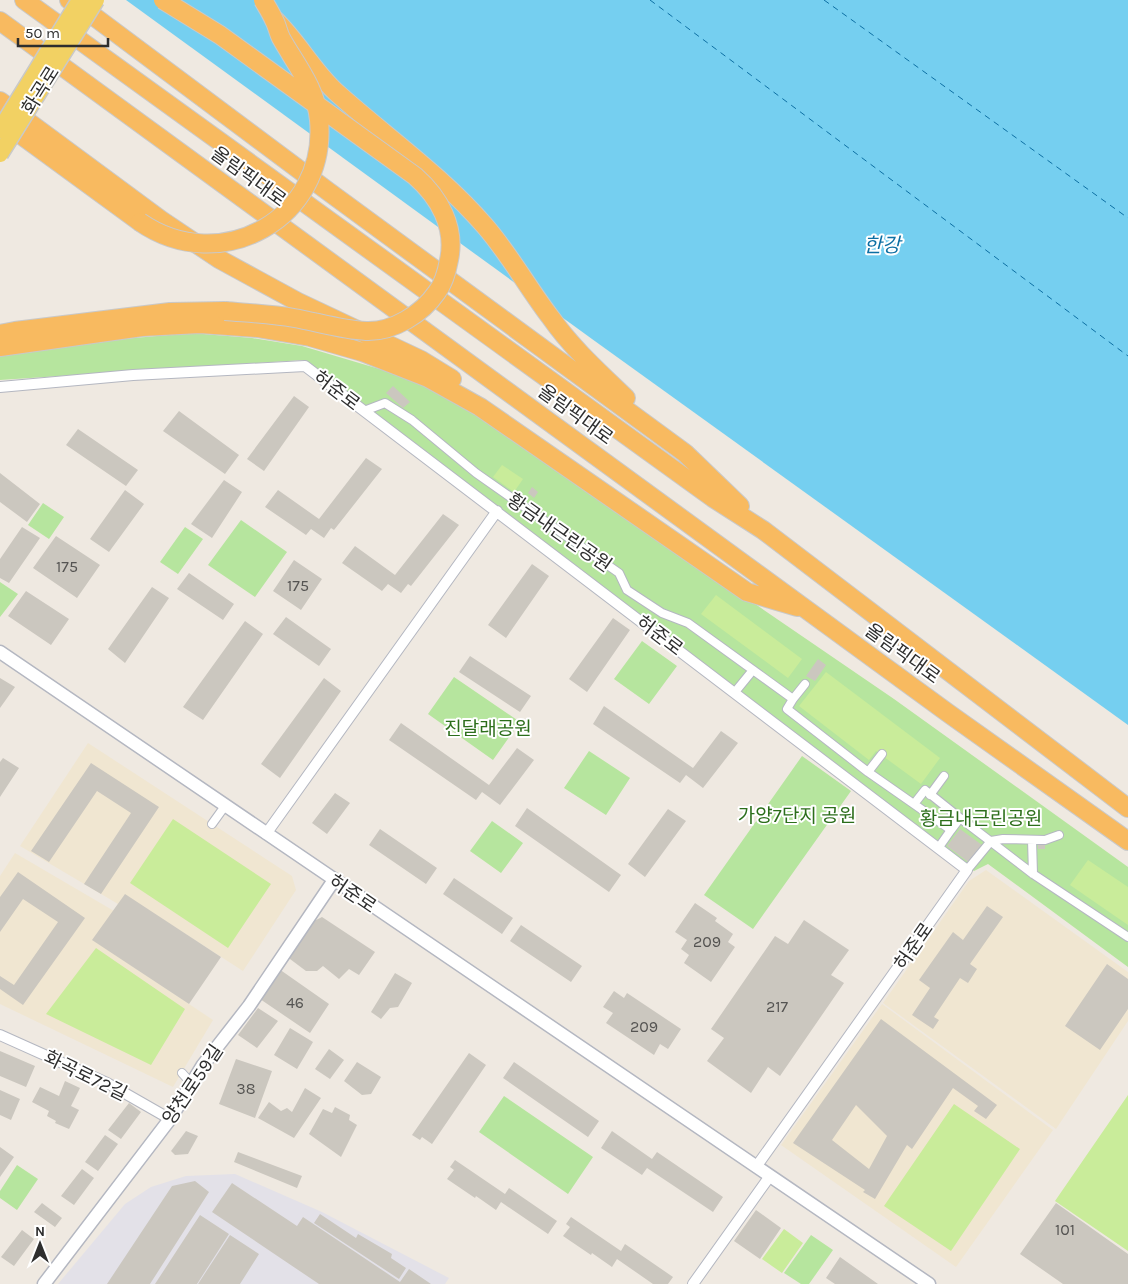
<svg xmlns="http://www.w3.org/2000/svg" width="1128" height="1284" font-family="Karla,'Noto Sans KR',sans-serif">
	<style>
		.industrial { fill: #e3e1e8 }
		.education { fill: #f0e6d1 }
		.green { fill: #b6e59e }
		.pitch { fill: #c9ec9a }
		.water { fill: #75cff0 }
		.lines { fill: none; stroke-linecap: round; stroke-linejoin: round }
		.ferry { stroke: #0d6fa3; stroke-width: 1; stroke-dasharray: 6 5; stroke-linecap: butt }
		.building { fill: #cbc7bf; fill-rule: evenodd }
		.pedestrian-casing { stroke: #b4b7c1; stroke-width: 10 }
		.minor-casing { stroke: #b4b7c1; stroke-width: 12 }
		.tertiary-casing { stroke: #b4b7c1; stroke-width: 15 }
		.trunk-casing { stroke: #c9c9c9; stroke-width: 20 }
		.pedestrian { stroke: #fff; stroke-width: 8 }
		.minor { stroke: #fff; stroke-width: 10 }
		.tertiary { stroke: #fff; stroke-width: 12 }
		.trunk { stroke: #f8ba60; stroke-width: 18 }
		.primary-bridge-casing { stroke: #c9c9c9; stroke-width: 19; stroke-linecap: butt }
		.trunk-bridge-casing { stroke: #c9c9c9; stroke-width: 20; stroke-linecap: butt }
		.primary-bridge { stroke: #f2d163; stroke-width: 16 }
		.trunk-bridge { stroke: #f8ba60; stroke-width: 18 }
		.labels { text-anchor: middle; stroke-width: 4; stroke-linejoin: round; paint-order: stroke }
		.number-label { font-size: 16px; fill: #555452 }
		.street-label { font-size: 19px; fill: #2e2e2e; stroke: #fff }
		.park-label { font-size: 19px; fill: #2c6e1b; stroke: #fff }
		.water-label { font-size: 20px; font-style: italic; fill: #0d6fa3; stroke: #fff }
	</style>
	<rect width="100%" height="100%" fill="#efe9e1"/>
	<path class="industrial" d="M235,1174L322,1212L449,1278L445,1284H58L125,1204L151,1187L186,1176Z"/>
	<path class="education" d="M88,743L292,876L296,890L243,971L125,895L118,904L20,846Z
		M15,853L114,911L93,940L213,1020L173,1087L0,1004V876Z
		M986,870L1128,972V1021L1056,1129L883,1003L969,881Z
		M882,1004L1053,1130L956,1267L781,1145Z"/>
	<path class="green" d="M191,333L252,338L302,346L403,376L464,405L894,699L1128,867V967L988,864L974,871L303,360L0,380V353L43,346Z
		M43,503L64,517L49,539L28,525Z
		M241,520L287,552L255,597L208,565Z
		M185,527L203,539L178,574L160,562Z
		M0,582L18,594L0,617Z
		M642,641L677,666L649,704L614,679Z
		M454,677L520,722L493,760L428,714Z
		M589,751L630,778L606,815L564,788Z
		M802,756L851,791L753,929L704,895Z
		M492,821L523,843L501,873L470,851Z
		M504,1096L593,1157L568,1194L479,1132Z
		M17,1165L38,1179L17,1210L0,1198V1191Z
		M811,1235L833,1250L809,1284H801L784,1273Z"/>
	<path class="pitch" d="M502,465L523,479L514,492L493,477Z
		M716,595L802,659L788,678L701,614Z
		M826,672L940,758L921,784L876,751L869,760L799,706Z
		M173,819L271,884L228,948L130,883Z
		M1088,860L1128,887V925L1070,885Z
		M96,948L185,1009L151,1065L46,1014Z
		M1128,1095V1251L1055,1201Z
		M954,1104L1020,1149L951,1251L884,1206Z
		M784,1229L803,1243L782,1273L762,1259Z"/>
	<path class="water" d="M126,0H1128V725L592,339Z"/>
	<g class="lines">
		<path class="ferry" d="M650,0L1128,356
			M824,0L1128,218"/>
	</g>
	<path class="building" d="M393,386L410,402L403,408L386,393Z
		M294,396L309,407L264,471L247,459Z
		M179,411L239,455L225,474L163,431Z
		M78,429L138,470L126,486L66,445Z
		M366,458L382,469L334,530L331,528L324,538L311,529L306,535L265,507L278,490L319,519Z
		M0,473L40,504L27,522L0,502Z
		M224,480L242,492L212,538L191,524Z
		M532,487L538,492L534,498L528,493Z
		M125,490L144,504L109,552L90,539Z
		M443,514L459,525L411,586L408,584L401,593L388,584L382,591L342,563L355,546L395,575Z
		M22,527L40,538L9,583L0,578V559Z
		M56,536L100,565L77,598L33,568Z
		M294,560L322,579L301,610L273,591Z
		M532,564L549,576L506,638L488,625Z
		M189,573L234,604L223,620L177,589Z
		M152,587L169,598L125,663L108,649Z
		M26,591L69,619L51,645L8,616Z
		M286,617L331,649L319,666L273,634Z
		M613,618L630,630L587,692L569,679Z
		M245,621L263,634L203,720L183,707Z
		M470,656L531,696L520,712L459,672Z
		M818,659L826,665L815,681L806,676Z
		M0,678L15,687L0,708Z
		M324,678L341,691L280,778L261,764Z
		M604,706L693,768L721,731L738,743L703,788L686,775L680,783L593,724Z
		M401,723L489,785L517,748L534,760L500,805L482,792L476,800L389,740Z
		M3,758L19,768L0,797V762Z
		M91,763L159,807L101,894L84,884L131,813L97,791L49,862L31,851Z
		M335,793L350,803L327,834L312,823Z
		M527,808L621,875L609,892L515,826Z
		M668,809L686,821L645,877L628,864Z
		M380,829L437,868L426,884L369,845Z
		M960,829L982,845L968,862L947,846Z
		M1038,843H1045V849H1038Z
		M18,872L85,918L23,1005L0,989V976L14,985L58,922L23,899L0,932V897Z
		M454,878L513,918L502,934L443,894Z
		M125,894L221,957L189,1004L92,940Z
		M695,903L717,918L715,921L733,934L728,942L735,947L711,982L684,963L689,955L681,949L687,940L675,932Z
		M987,906L1003,917L970,964L977,969L968,983L960,978L934,1017L939,1020L933,1029L912,1015L930,988L919,980L953,932L963,940Z
		M322,917L375,952L359,975L349,969L339,979L323,966L317,971H306L286,956L308,924Z
		M804,920L849,950L831,975L844,983L780,1076L768,1067L751,1093L707,1061L724,1038L711,1029L775,936L788,944Z
		M521,925L582,966L571,982L510,941Z
		M1107,964L1128,979V1009L1100,1050L1065,1026Z
		M279,969L329,1004L310,1033L260,999Z
		M395,973L412,983L398,1007L390,1008L381,1019L371,1012Z
		M614,991L624,998L627,993L681,1029L668,1049L660,1044L654,1055L606,1023L613,1013L603,1007Z
		M258,1008L278,1021L257,1048L238,1035Z
		M881,1019L997,1105L986,1119L974,1111L978,1106L953,1088L912,1149L907,1145L875,1199L863,1192L865,1190L793,1143ZM856,1105L887,1136L869,1169L832,1140Z
		M290,1028L313,1042L297,1069L274,1055Z
		M329,1049L344,1060L330,1079L315,1069Z
		M0,1051L35,1066L26,1087L0,1076Z
		M469,1053L486,1065L432,1144L422,1137L420,1140L412,1135Z
		M236,1059L272,1071L255,1118L219,1104Z
		M357,1062L381,1077L371,1094L362,1095L344,1081Z
		M514,1062L599,1121L588,1137L503,1078Z
		M65,1081L80,1088L71,1106L79,1110L69,1129L55,1123L56,1121L47,1116L49,1111L32,1102L40,1087L59,1096Z
		M305,1088L321,1098L294,1138L258,1118L269,1102L281,1111L287,1108L292,1112Z
		M0,1090L20,1099L11,1120L0,1115Z
		M129,1103L141,1112L121,1139L108,1130Z
		M335,1107L350,1115L349,1120L357,1125L341,1157L309,1134L323,1109L332,1113Z
		M186,1131L198,1136L188,1154L175,1155L171,1151Z
		M612,1131L652,1159L657,1152L723,1197L713,1212L647,1168L642,1175L601,1148Z
		M105,1135L118,1144L98,1171L85,1162Z
		M0,1147L14,1157L0,1177Z
		M238,1152L302,1176L297,1188L234,1162Z
		M455,1160L505,1194L509,1188L557,1221L548,1234L501,1202L496,1210L476,1196L475,1198L447,1179L454,1170L450,1167Z
		M82,1169L94,1178L74,1205L61,1196Z
		M195,1181L209,1192L150,1284H107L172,1186Z
		M232,1183L297,1226L303,1217L400,1282L409,1269L431,1284H319L212,1212Z
		M42,1203L62,1218L55,1227L34,1212Z
		M1056,1203L1128,1254V1284H1063L1020,1254Z
		M756,1210L781,1228L760,1259L734,1241Z
		M320,1214L356,1238L358,1234L392,1254L391,1258L406,1268L399,1279L314,1223Z
		M200,1215L229,1234L197,1284H155Z
		M571,1217L621,1251L625,1244L673,1277L668,1284H653L617,1259L612,1267L592,1253L591,1255L563,1236L570,1227L566,1224Z
		M22,1230L34,1239L14,1266L1,1257Z
		M230,1235L259,1254L240,1284H198Z
		M840,1257L878,1284H835L826,1278Z"/>
	<g class="lines">
		<defs>
			<path id="pedestrian" d="M364,411L385,403L412,420L476,473L619,573L627,590L662,613L688,623L793,699L787,709L868,772L951,830L960,818L1033,874L1128,937
				M735,692L753,670
				M793,699L805,684
				M868,772L882,754
				M930,795L944,776
				M914,804L925,790L960,818
				M212,824L225,806
				M1032,840L1033,874
				M939,847L951,830
				M967,870L991,841L1003,839L1045,840L1059,835
				M182,1073L192,1084"/>
			<path id="minor" d="M0,387L133,375L305,366L967,870L756,1167
				M266,834L497,511
				M0,1035L107,1083L170,1119
				M693,1284L770,1176"/>
			<path id="tertiary" d="M0,652L929,1284
				M44,1284L170,1119L203,1065L249,1006L334,880"/>
			<path id="trunk" d="M24,0L713,498L763,530L1128,808
				M69,0L84,9L329,192L685,453L740,506
				M275,20C298,42 312,70 336,92C386,137 441,175 485,226C510,255 528,288 551,318C572,348 599,372 626,398
				M0,21L948,713L1128,841
				M0,101L161,220L219,259L298,302L421,360L452,379
				M2,121L140,222
				M0,334L15,331L170,312L225,311
				M0,347L142,327L200,324L257,328L310,337L362,352L428,378L480,407L747,592L797,607"/>
		</defs>
		<use href="#pedestrian" class="pedestrian-casing"/>
		<use href="#minor" class="minor-casing"/>
		<use href="#tertiary" class="tertiary-casing"/>
		<use href="#trunk" class="trunk-casing"/>
		<use href="#pedestrian" class="pedestrian"/>
		<use href="#minor" class="minor"/>
		<use href="#tertiary" class="tertiary"/>
		<use href="#trunk" class="trunk"/>
		<defs>
			<path id="primary-bridge" d="M0,130L80,0
				M0,154L96,0"/>
			<path id="trunk-bridge" d="M163,0L220,35L415,176C439,197 456,227 449,260C447,271 444,283 437,292C422,314 393,332 366,331C342,330 317,322 294,318C271,314 248,313 225,311
				M140,222C221,278 328,218 319,120C316,88 296,65 281,38C278,32 277,25 274,20C271,13 267,7 263,0"/>
		</defs>
		<use href="#primary-bridge" class="primary-bridge-casing"/>
		<use href="#trunk-bridge" class="trunk-bridge-casing"/>
		<use href="#primary-bridge" class="primary-bridge"/>
		<use href="#trunk-bridge" class="trunk-bridge"/>
	</g>
	<g class="labels">
		<g class="number-label">
			<text x="67" y="572">175</text>
			<text x="298" y="591">175</text>
			<text x="707" y="947">209</text>
			<text x="295" y="1008">46</text>
			<text x="777" y="1012">217</text>
			<text x="644" y="1032">209</text>
			<text x="246" y="1094">38</text>
			<text x="1065" y="1235">101</text>
		</g>
		<g class="street-label">
			<text transform="translate(40 90) rotate(-58)" y="7">화곡로</text>
			<text transform="translate(249 176) rotate(36)" y="7">올림픽대로</text>
			<text transform="translate(337 390) rotate(37)" y="7">허준로</text>
			<text transform="translate(576 414) rotate(36)" y="7">올림픽대로</text>
			<text transform="translate(560 532) rotate(35)" y="7">황금내근린공원</text>
			<text transform="translate(660 635) rotate(37)" y="7">허준로</text>
			<text transform="translate(903 653) rotate(36)" y="7">올림픽대로</text>
			<text transform="translate(353 893) rotate(34)" y="7">허준로</text>
			<text transform="translate(913 946) rotate(-55)" y="7">허준로</text>
			<text transform="translate(86 1075) rotate(26)" y="7">화곡로72길</text>
			<text transform="translate(192 1084) rotate(-56)" y="7">양천로59길</text>
		</g>
		<g class="park-label">
			<text x="488" y="735">진달래공원</text>
			<text x="797" y="822">가양7단지 공원</text>
			<text x="981" y="825">황금내근린공원</text>
		</g>
		<g class="water-label">
			<text x="882" y="252">한강</text>
		</g>
	</g>
	<g transform="translate(40 1244)" stroke="#ffffff" stroke-width="4" paint-order="stroke">
	<path d="M0-4L9 19L0 12L-9 19Z" fill="#2e2e2e"/>
	<text y="-8" font-size="14" font-weight="bold" text-anchor="middle" fill="#2e2e2e">N</text>
	</g>
	<path d="M18 38v8h90v-8" fill="none" stroke="#2e2e2e" stroke-width="2.5"/>
	<text x="25" y="38" font-size="15" fill="#2e2e2e" stroke="#ffffff" stroke-width="4" paint-order="stroke">50 m</text>
</svg>
